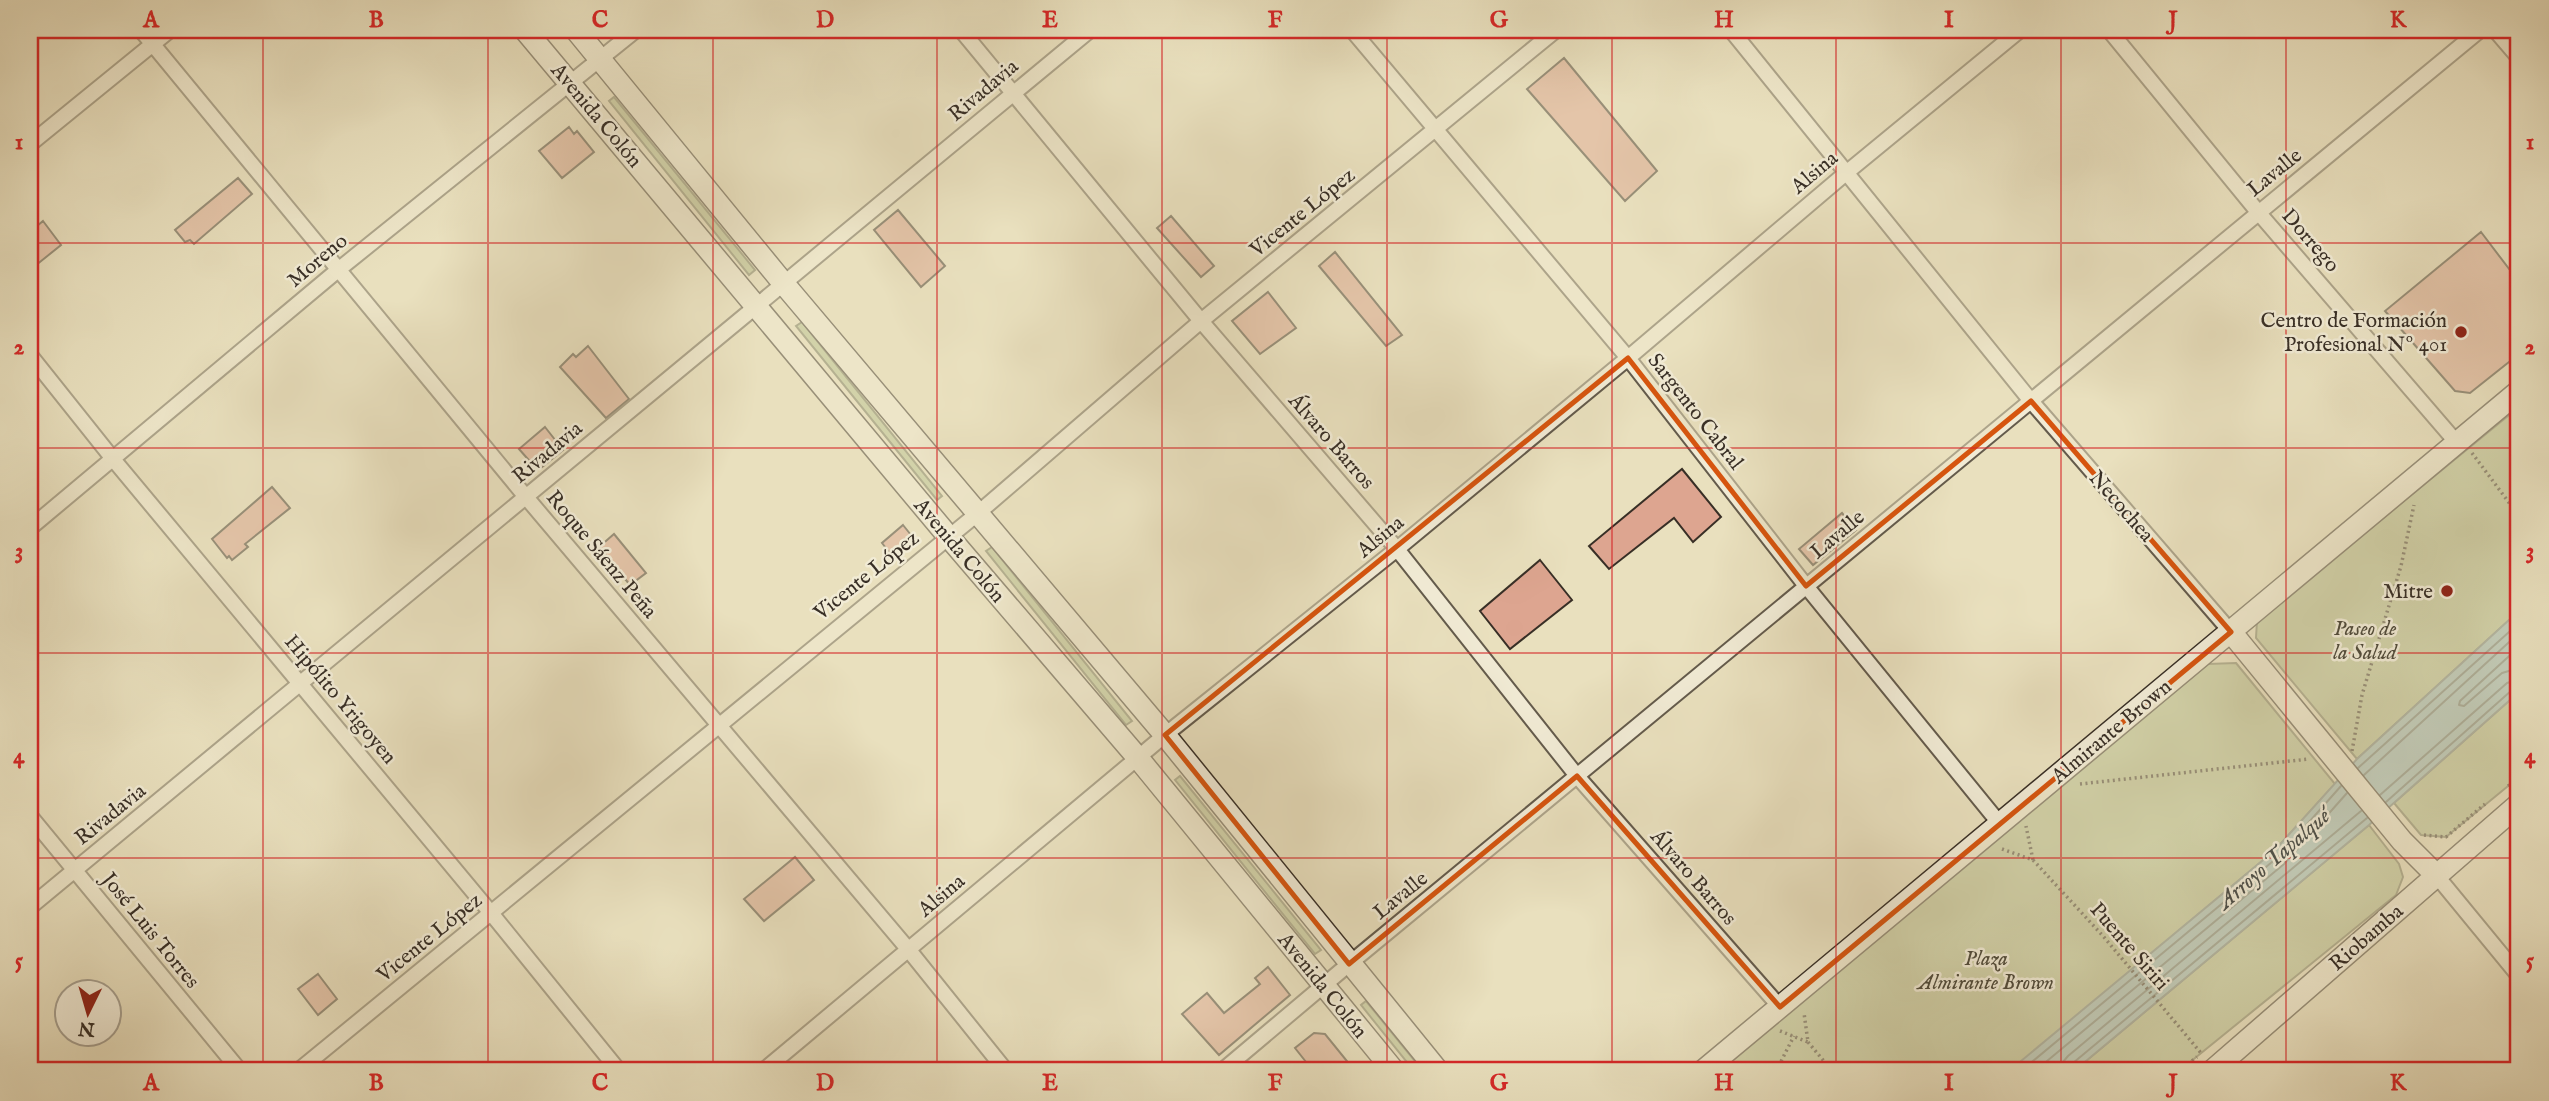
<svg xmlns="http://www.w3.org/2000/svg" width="2549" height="1101" font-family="'IM FELL English',serif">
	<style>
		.green { fill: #b6c291; stroke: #77785c; stroke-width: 2 }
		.water { fill: #9abbba; stroke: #73837f; stroke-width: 2 }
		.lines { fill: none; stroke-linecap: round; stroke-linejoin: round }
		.shore { stroke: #697570; stroke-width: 2 }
		.building { fill: #dda590; stroke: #382f26; stroke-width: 2 }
		.street-casing { stroke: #645b4c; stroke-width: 18 }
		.secondary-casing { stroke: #382f26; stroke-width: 24 }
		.path { stroke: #382f26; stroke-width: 3.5; stroke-dasharray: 2 3.5; stroke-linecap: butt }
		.street { stroke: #f1ebd5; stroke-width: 14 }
		.secondary { stroke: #f1ebd5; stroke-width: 21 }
		.marked { fill: none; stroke: #d6550f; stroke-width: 5; stroke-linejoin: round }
		.grid { fill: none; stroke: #d62828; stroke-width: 2; stroke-opacity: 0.55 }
		.poi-dot { fill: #8f2418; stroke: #f1ebd5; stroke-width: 2.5 }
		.labels { text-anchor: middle; stroke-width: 5; stroke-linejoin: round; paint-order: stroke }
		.street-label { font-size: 21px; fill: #382f26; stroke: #f1ebd5 }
		.poi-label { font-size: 21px; fill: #382f26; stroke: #f1ebd5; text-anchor: end }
		.park-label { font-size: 21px; font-style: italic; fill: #514c3b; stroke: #f1ebd5 }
		.water-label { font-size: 23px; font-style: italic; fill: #50524b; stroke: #f1ebd5 }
		.neatline { fill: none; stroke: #d62828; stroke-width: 2.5 }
		.grid-label { font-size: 23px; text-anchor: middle; font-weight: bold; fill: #d62828 }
	</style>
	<rect width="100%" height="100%" fill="#e9e0be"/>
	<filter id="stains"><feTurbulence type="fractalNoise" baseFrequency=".00286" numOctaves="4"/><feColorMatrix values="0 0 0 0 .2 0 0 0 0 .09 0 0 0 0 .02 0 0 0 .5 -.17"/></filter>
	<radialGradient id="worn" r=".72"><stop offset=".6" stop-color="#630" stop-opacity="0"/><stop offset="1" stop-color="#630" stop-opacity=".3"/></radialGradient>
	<path class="green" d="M614,97L755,270L749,275L609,101Z
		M802,322L942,496L937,500L796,326Z
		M2519,407V615L2509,620L2357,759L2256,638L2257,621Z
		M992,547L1132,721L1126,725L986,551Z
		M2236,663L2335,784L2274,851L2021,1063L2009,1071H1717L2208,664Z
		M2519,692V777L2446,837L2421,835L2394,803Z
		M1180,776L1321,950L1315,954L1175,780Z
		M2369,825L2399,864L2403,877L2396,895L2179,1071H2074Z
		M1366,1001L1423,1071H1414L1361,1005Z"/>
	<path class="water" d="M2519,615V692L2369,825L2074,1071H2009L2274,851L2357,759L2509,620Z"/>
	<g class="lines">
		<path class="shore" d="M2519,647L2460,701L2459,705L2464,706L2502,673L2519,668
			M2358,768L2519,623
			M2364,775L2519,633
			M2380,795L2507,683L2519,679
			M2386,802L2512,690L2519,688
			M2021,1071L2278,857L2341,786
			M2035,1071L2284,864L2347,793
			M2061,1071L2063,1062L2068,1056L2361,811
			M2070,1071L2073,1063L2367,818"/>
	</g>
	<path class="building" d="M1564,58L1657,171L1625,201L1527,89Z
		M569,127L574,134L577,131L594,152L562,178L539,151Z
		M238,178L252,194L194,244L190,240L185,242L175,230Z
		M898,210L945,266L921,287L874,230Z
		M1171,216L1214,266L1201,277L1157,228Z
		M43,221L61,245L30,270V232Z
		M2481,232L2519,282V354L2470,393L2455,391L2385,311Z
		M1335,252L1402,335L1386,346L1319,266Z
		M1268,292L1296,328L1260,354L1232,321Z
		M588,346L629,399L606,418L560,367L573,354L576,357Z
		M545,427L563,450L541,468L536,463L534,466L519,449Z
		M1682,469L1721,517L1693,542L1674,518L1609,569L1589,546Z
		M272,487L290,508L245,544L248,547L232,560L229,556L227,558L212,539Z
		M1842,513L1856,530L1813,565L1799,549Z
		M903,525L915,540L894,558L882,543Z
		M614,534L646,573L630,585L599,547Z
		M1540,560L1572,600L1510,649L1480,611Z
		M795,857L814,880L764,921L744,899Z
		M1268,967L1290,995L1219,1055L1182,1014L1207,993L1224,1013L1260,984L1255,978Z
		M318,974L337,999L318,1015L298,989Z
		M1314,1033L1325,1034L1355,1071H1318L1313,1065L1310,1067L1295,1048Z"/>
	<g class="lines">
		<defs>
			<path id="street" d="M141,30L526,497L908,949L1006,1071
				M961,30L1201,321L1397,549L1577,776L1780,1007
				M1352,30L1628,358L1806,586L2000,824
				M1731,30L2031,401L2231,632
				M2109,30L2258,212L2457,443
				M2495,30L2519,58
				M30,144L170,30
				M30,355L113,459L491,913L619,1071
				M30,528L338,270L636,30
				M30,816L240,1071
				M2436,875L2519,976
				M30,907L1090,30
				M298,1071L977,514L1201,321L1556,30
				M763,1071L1165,735L1397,549L1628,358L1846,173L2020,30
				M1222,1071L1349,964L2480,30"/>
			<path id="secondary" d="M525,30L948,536L1138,758L1394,1071
				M576,30L784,284L1165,735L1438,1071
				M2231,632L2402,841L2436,875
				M1703,1071L2519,391
				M2212,1071L2519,804"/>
		</defs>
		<use href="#street" class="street-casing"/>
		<use href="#secondary" class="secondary-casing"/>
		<path class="path" d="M2472,453L2519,516
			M2352,751L2362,695L2401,566L2414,505
			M2080,784L2309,759
			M2508,786L2519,777
			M2424,835L2446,837L2485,804
			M2002,849L2033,860L2026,826
			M2033,860L2103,936L2201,1053
			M1780,1031L1808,1042L1804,1013
			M1808,1042L1832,1071
			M1776,1071L1794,1036
			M2179,1071L2197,1057"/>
		<use href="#street" class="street"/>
		<use href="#secondary" class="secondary"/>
	</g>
	<path d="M0 0H2549V1101H0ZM1628,358L1806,586L2031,401L2231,632L1780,1007L1577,776L1349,964L1165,735Z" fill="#e9e0be" fill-opacity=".55" fill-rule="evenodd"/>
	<path class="marked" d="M1628,358L1806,586L2031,401L2231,632L1780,1007L1577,776L1349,964L1165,735Z"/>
	<path class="grid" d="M263,30V1071M488,30V1071M713,30V1071M937,30V1071M1162,30V1071M1387,30V1071M1612,30V1071M1836,30V1071M2061,30V1071M2286,30V1071M30,243H2519M30,448H2519M30,653H2519M30,858H2519"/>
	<g class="poi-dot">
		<circle cx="2461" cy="332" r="7"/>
		<circle cx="2447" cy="591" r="7"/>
	</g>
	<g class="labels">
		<g class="street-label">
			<text transform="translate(983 90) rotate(-40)" y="7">Rivadavia</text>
			<text transform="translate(597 115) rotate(50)" y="7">Avenida Colón</text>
			<text transform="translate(1814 172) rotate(-40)" y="7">Alsina</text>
			<text transform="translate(2274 172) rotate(-39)" y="7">Lavalle</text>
			<text transform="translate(1302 212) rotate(-39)" y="7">Vicente López</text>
			<text transform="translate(2311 240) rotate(49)" y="7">Dorrego</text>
			<text transform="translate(317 260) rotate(-40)" y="7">Moreno</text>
			<text transform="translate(1696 411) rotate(52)" y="7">Sargento Cabral</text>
			<text transform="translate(1332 441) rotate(49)" y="7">Álvaro Barros</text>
			<text transform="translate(547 452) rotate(-40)" y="7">Rivadavia</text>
			<text transform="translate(2122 506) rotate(49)" y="7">Necochea</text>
			<text transform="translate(1837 534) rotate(-40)" y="7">Lavalle</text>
			<text transform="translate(1380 536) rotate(-39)" y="7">Alsina</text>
			<text transform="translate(960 550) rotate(50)" y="7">Avenida Colón</text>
			<text transform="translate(602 554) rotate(50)" y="7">Roque Sáenz Peña</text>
			<text transform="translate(866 575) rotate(-39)" y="7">Vicente López</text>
			<text transform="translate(341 699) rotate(50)" y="7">Hipólito Yrigoyen</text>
			<text transform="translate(2111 731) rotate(-40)" y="7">Almirante Brown</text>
			<text transform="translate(110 814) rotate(-39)" y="7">Rivadavia</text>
			<text transform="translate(1694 877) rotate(49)" y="7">Álvaro Barros</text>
			<text transform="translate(941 895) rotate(-40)" y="7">Alsina</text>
			<text transform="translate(1400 895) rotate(-39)" y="7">Lavalle</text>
			<text transform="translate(151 930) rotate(51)" y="7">José Luis Torres</text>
			<text transform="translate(429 937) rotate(-39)" y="7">Vicente López</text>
			<text transform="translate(2366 937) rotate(-41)" y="7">Riobamba</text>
			<text transform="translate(2130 946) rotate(49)" y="7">Puente Siriri</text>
			<text transform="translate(1323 985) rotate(51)" y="7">Avenida Colón</text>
		</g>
		<g class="poi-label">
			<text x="2447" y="327">Centro de Formación<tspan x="2447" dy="24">Profesional Nº 401</tspan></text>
			<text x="2433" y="598">Mitre</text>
		</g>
		<g class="park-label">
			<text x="2365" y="635">Paseo de<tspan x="2365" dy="24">la Salud</tspan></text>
			<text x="1986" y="965">Plaza<tspan x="1986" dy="24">Almirante Brown</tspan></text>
		</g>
		<g class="water-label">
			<text transform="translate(2273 858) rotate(-41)" y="8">Arroyo Tapalqué</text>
		</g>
	</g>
	<rect width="2549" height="1101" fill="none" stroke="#e9e0be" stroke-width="77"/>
	<g transform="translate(88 1013) rotate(185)"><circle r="33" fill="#f1ebd5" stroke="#a7a08f" stroke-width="2"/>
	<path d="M0-5L12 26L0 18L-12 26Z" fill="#8f2418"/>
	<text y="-10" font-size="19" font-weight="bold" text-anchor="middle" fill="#382f26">N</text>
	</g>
	<rect x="38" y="38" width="2472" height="1024" class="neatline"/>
	<g class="grid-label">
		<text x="151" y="27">A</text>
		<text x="376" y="27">B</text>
		<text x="600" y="27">C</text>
		<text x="825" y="27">D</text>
		<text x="1050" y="27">E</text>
		<text x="1275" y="27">F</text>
		<text x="1499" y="27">G</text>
		<text x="1724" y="27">H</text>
		<text x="1949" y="27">I</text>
		<text x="2173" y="27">J</text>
		<text x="2398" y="27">K</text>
		<text x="19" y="149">1</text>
		<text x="2530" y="149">1</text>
		<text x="19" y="354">2</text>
		<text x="2530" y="354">2</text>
		<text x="19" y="558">3</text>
		<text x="2530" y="558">3</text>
		<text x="19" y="763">4</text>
		<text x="2530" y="763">4</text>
		<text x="19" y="968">5</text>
		<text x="2530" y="968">5</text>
		<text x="151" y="1090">A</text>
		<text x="376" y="1090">B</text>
		<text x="600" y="1090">C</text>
		<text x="825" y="1090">D</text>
		<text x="1050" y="1090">E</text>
		<text x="1275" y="1090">F</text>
		<text x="1499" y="1090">G</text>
		<text x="1724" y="1090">H</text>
		<text x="1949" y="1090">I</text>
		<text x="2173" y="1090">J</text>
		<text x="2398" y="1090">K</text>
	</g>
	<rect width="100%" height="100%" filter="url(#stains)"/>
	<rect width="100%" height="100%" fill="url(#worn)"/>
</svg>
